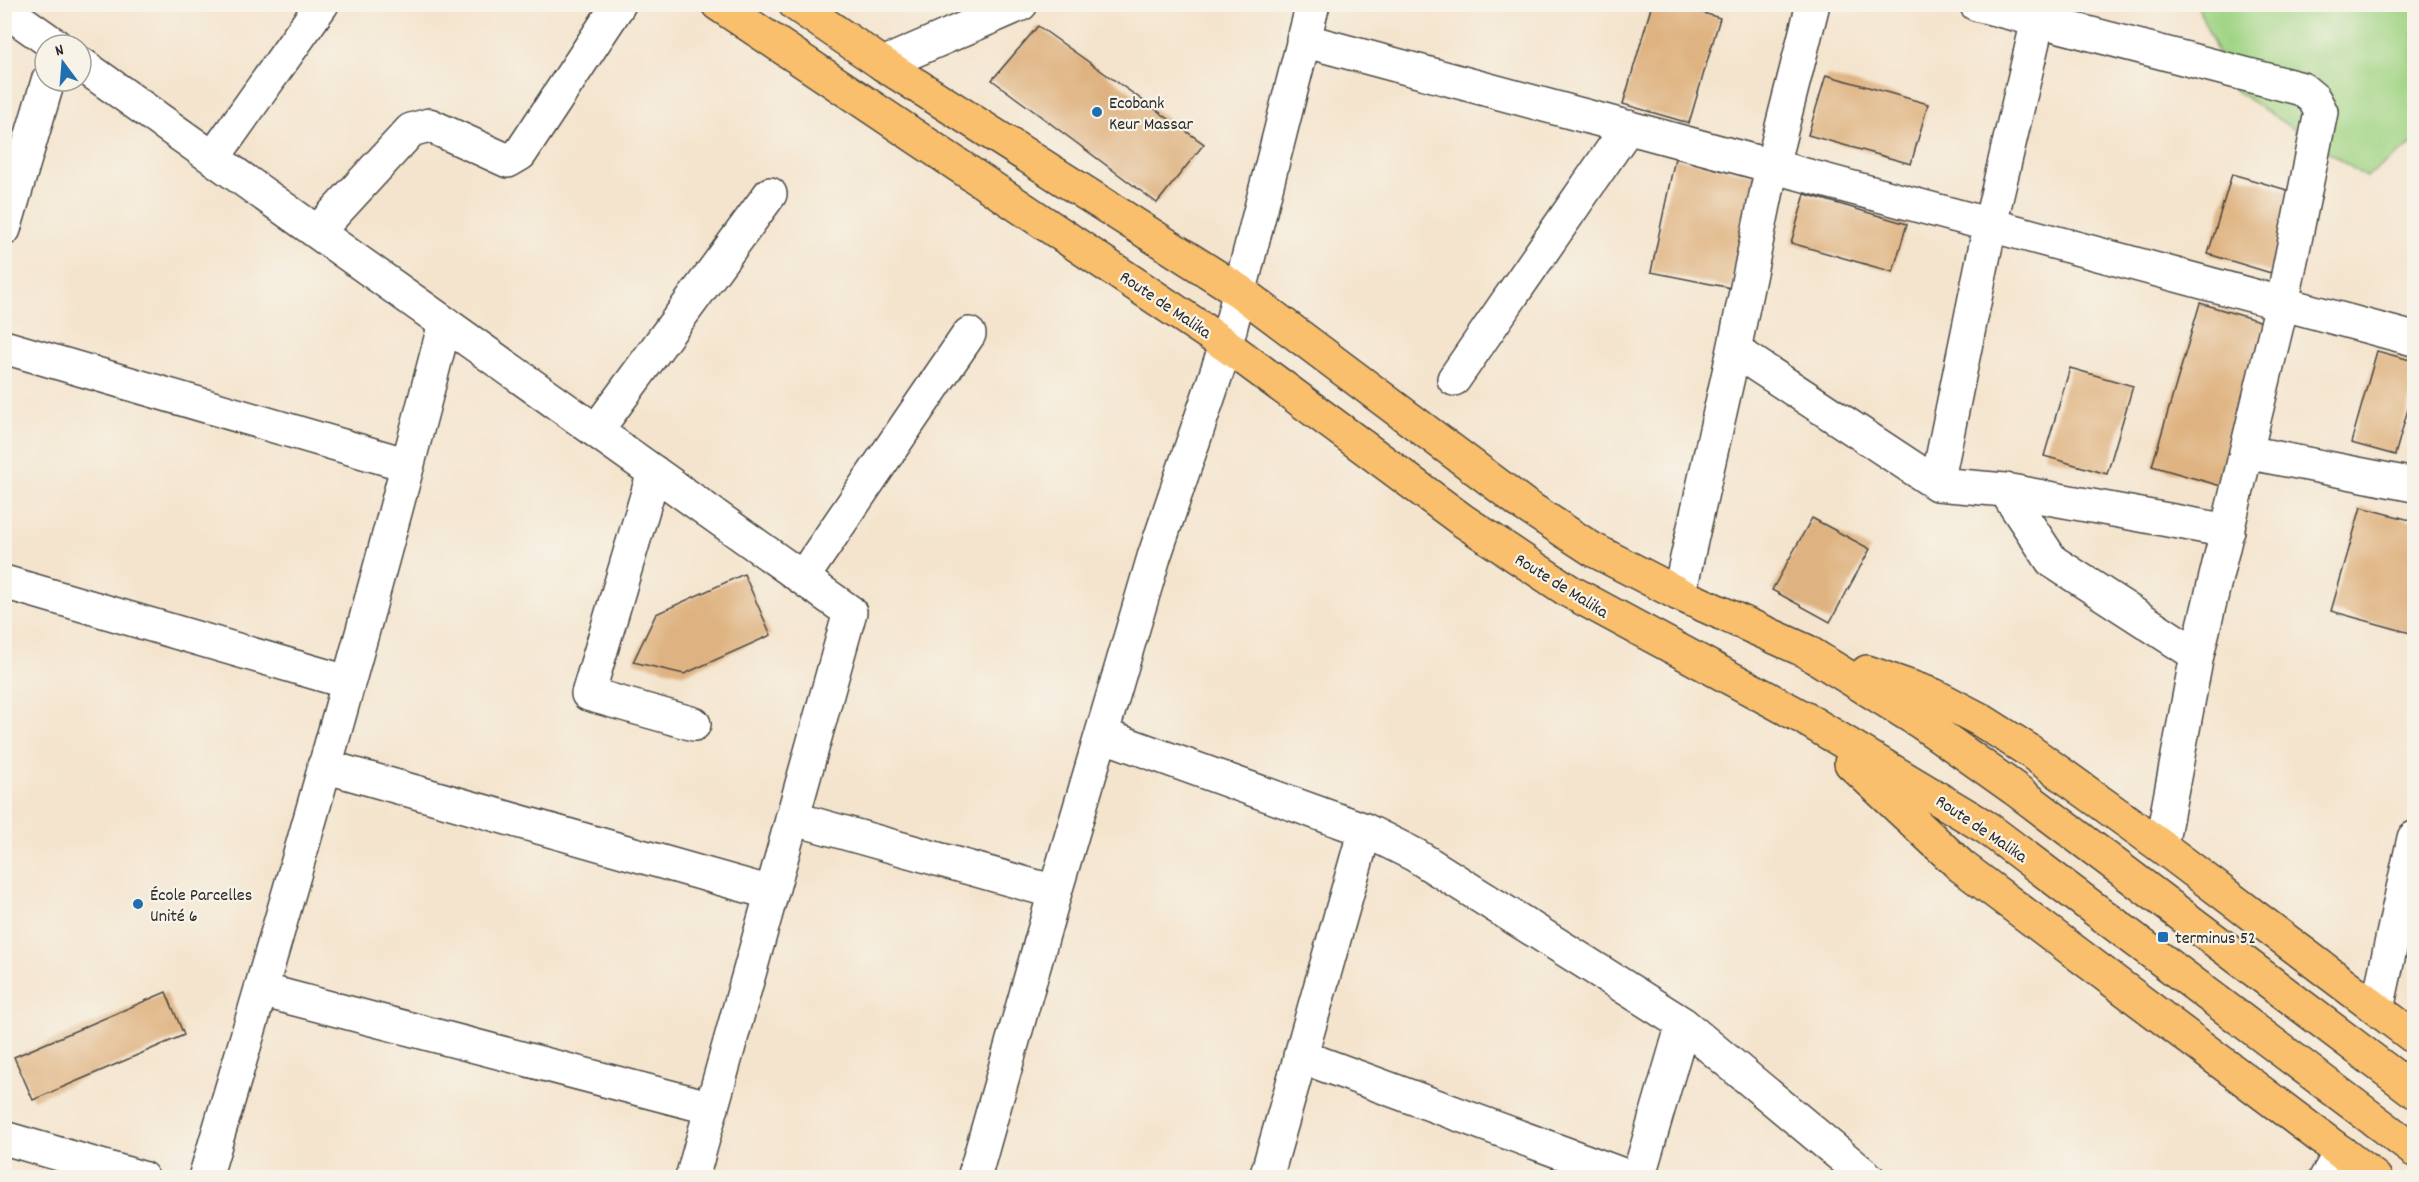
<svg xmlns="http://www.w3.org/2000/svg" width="2419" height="1182" font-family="Dekko,sans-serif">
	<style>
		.green { fill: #a0d484; stroke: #668058; stroke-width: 1.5 }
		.building { fill: #dfb381 }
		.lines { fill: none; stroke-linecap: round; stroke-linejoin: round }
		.minor-casing { stroke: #494743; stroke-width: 36 }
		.major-casing { stroke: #494743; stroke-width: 36 }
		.minor { stroke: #fff; stroke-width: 33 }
		.major { stroke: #f9bf6c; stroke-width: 33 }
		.poi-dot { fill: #1f6fb2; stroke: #f7f3e8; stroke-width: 2 }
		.labels { text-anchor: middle; stroke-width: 4.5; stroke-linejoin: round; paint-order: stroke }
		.poi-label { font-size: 18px; fill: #2b2b2b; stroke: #f7f3e8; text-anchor: start }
		.street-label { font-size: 18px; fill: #2b2b2b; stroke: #f7f3e8 }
	</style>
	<rect width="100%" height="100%" fill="#f7f3e8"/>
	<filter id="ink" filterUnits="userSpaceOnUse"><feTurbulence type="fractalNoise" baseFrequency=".0167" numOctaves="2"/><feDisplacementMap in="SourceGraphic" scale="12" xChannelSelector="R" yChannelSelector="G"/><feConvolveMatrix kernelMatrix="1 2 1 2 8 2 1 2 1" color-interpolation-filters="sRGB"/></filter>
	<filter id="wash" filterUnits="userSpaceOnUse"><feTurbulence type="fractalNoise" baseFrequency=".008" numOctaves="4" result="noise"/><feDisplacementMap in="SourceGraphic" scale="24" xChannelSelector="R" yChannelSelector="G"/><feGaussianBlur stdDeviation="1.35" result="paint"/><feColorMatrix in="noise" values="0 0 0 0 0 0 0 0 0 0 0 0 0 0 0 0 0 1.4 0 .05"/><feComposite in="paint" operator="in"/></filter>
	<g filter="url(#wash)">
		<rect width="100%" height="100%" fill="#f4e4cd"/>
		<path class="green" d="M2197,5H2414V143L2366,177L2233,89Z"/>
		<g id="blocks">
			<path class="building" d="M1652,4H1673L1720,18L1689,123L1623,104Z
				M1038,26L1204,144L1157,203L992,80Z
				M1826,75L1928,104L1911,164L1808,135Z
				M1675,158L1756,175L1731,288L1651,272Z
				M2232,174L2294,192L2271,273L2208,254Z
				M1805,194L1907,224L1893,272L1791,243Z
				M2200,303L2269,324L2221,486L2152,466Z
				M2377,351L2414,361V388L2395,455L2351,443Z
				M2070,368L2133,386L2107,474L2044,456Z
				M2361,507L2414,521V634L2331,611Z
				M1812,518L1870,549L1830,622L1772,590Z
				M744,574L771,635L684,674L633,662L656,614Z
				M166,992L184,1035L33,1100L14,1057Z"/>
		</g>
	</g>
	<g filter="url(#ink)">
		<use href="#blocks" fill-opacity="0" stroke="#494743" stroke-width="1.5"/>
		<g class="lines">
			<defs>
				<path id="minor" d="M1976,4L2302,89L2314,99L2321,112L2282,304L2197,655L2161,846
					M4,9L55,45
					M1303,40L2414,339
					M81,64L850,612L692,1178
					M883,64L1021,4
					M213,158L322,4
					M4,229L48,81
					M318,231L411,130L429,125L508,161L520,154L619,4
					M4,347L408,465
					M1734,350L1937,484L2005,490L2228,531
					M1454,379L1628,127
					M596,431L770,194
					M2246,452L2414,485
					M654,472L588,694L694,724
					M1937,484L1990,225L2038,20
					M2005,490L2052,561L2197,655
					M803,577L969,334
					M4,582L347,682
					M1679,594L1734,350L1772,166L1813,4
					M1102,735L1365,830L1415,855L1683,1024L1868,1178
					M324,766L771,893
					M792,818L1055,892
					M261,990L712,1108
					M2377,1009L2414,838
					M1300,1056L1631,1178
					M4,1138L142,1178
					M205,1178C290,895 371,609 445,323
					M974,1178L1055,892L1154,557L1226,345L1313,4
					M1266,1178L1365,830
					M1638,1178L1683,1024
					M2326,1178L2341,1152"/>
				<path id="major" d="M718,4L1226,345L1462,520L1569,591L1804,718L1987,828L2414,1150
					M795,4L883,64L1239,291L1523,504L1592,549L1679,594L1806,651L1922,723L2015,789L2414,1091
					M1867,672L1933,695L1979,719L2028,750L2161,846L2414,1037
					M1851,763L1961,866L2375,1178"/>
			</defs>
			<use href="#minor" class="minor-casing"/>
			<use href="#major" class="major-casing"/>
			<use href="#minor" class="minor"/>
			<use href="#major" class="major"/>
		</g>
	</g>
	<g class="poi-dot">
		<circle cx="1097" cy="112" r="6"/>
		<circle cx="138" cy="904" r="6"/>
		<rect x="2157" y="931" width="12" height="12" rx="3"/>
	</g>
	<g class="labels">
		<g class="poi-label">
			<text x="1109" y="108">Ecobank<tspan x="1109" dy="21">Keur Massar</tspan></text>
			<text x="150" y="900">École Parcelles<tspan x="150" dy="21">Unité 6</tspan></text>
			<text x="2175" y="943">terminus 52</text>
		</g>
		<g class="street-label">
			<text transform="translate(1166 304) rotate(34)" y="6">Route de Malika</text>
			<text transform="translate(1562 585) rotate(32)" y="6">Route de Malika</text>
			<text transform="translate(1982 828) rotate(34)" y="6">Route de Malika</text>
		</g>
	</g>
	<rect width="2419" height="1182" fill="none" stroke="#f7f3e8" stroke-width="24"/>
	<g transform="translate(63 63) rotate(344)"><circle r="28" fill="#f7f3e8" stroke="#a5a39c" stroke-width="1.5"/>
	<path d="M0-4.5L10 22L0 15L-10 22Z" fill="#1f6fb2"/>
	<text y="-9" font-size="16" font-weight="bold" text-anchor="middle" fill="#2b2b2b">N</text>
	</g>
</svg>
